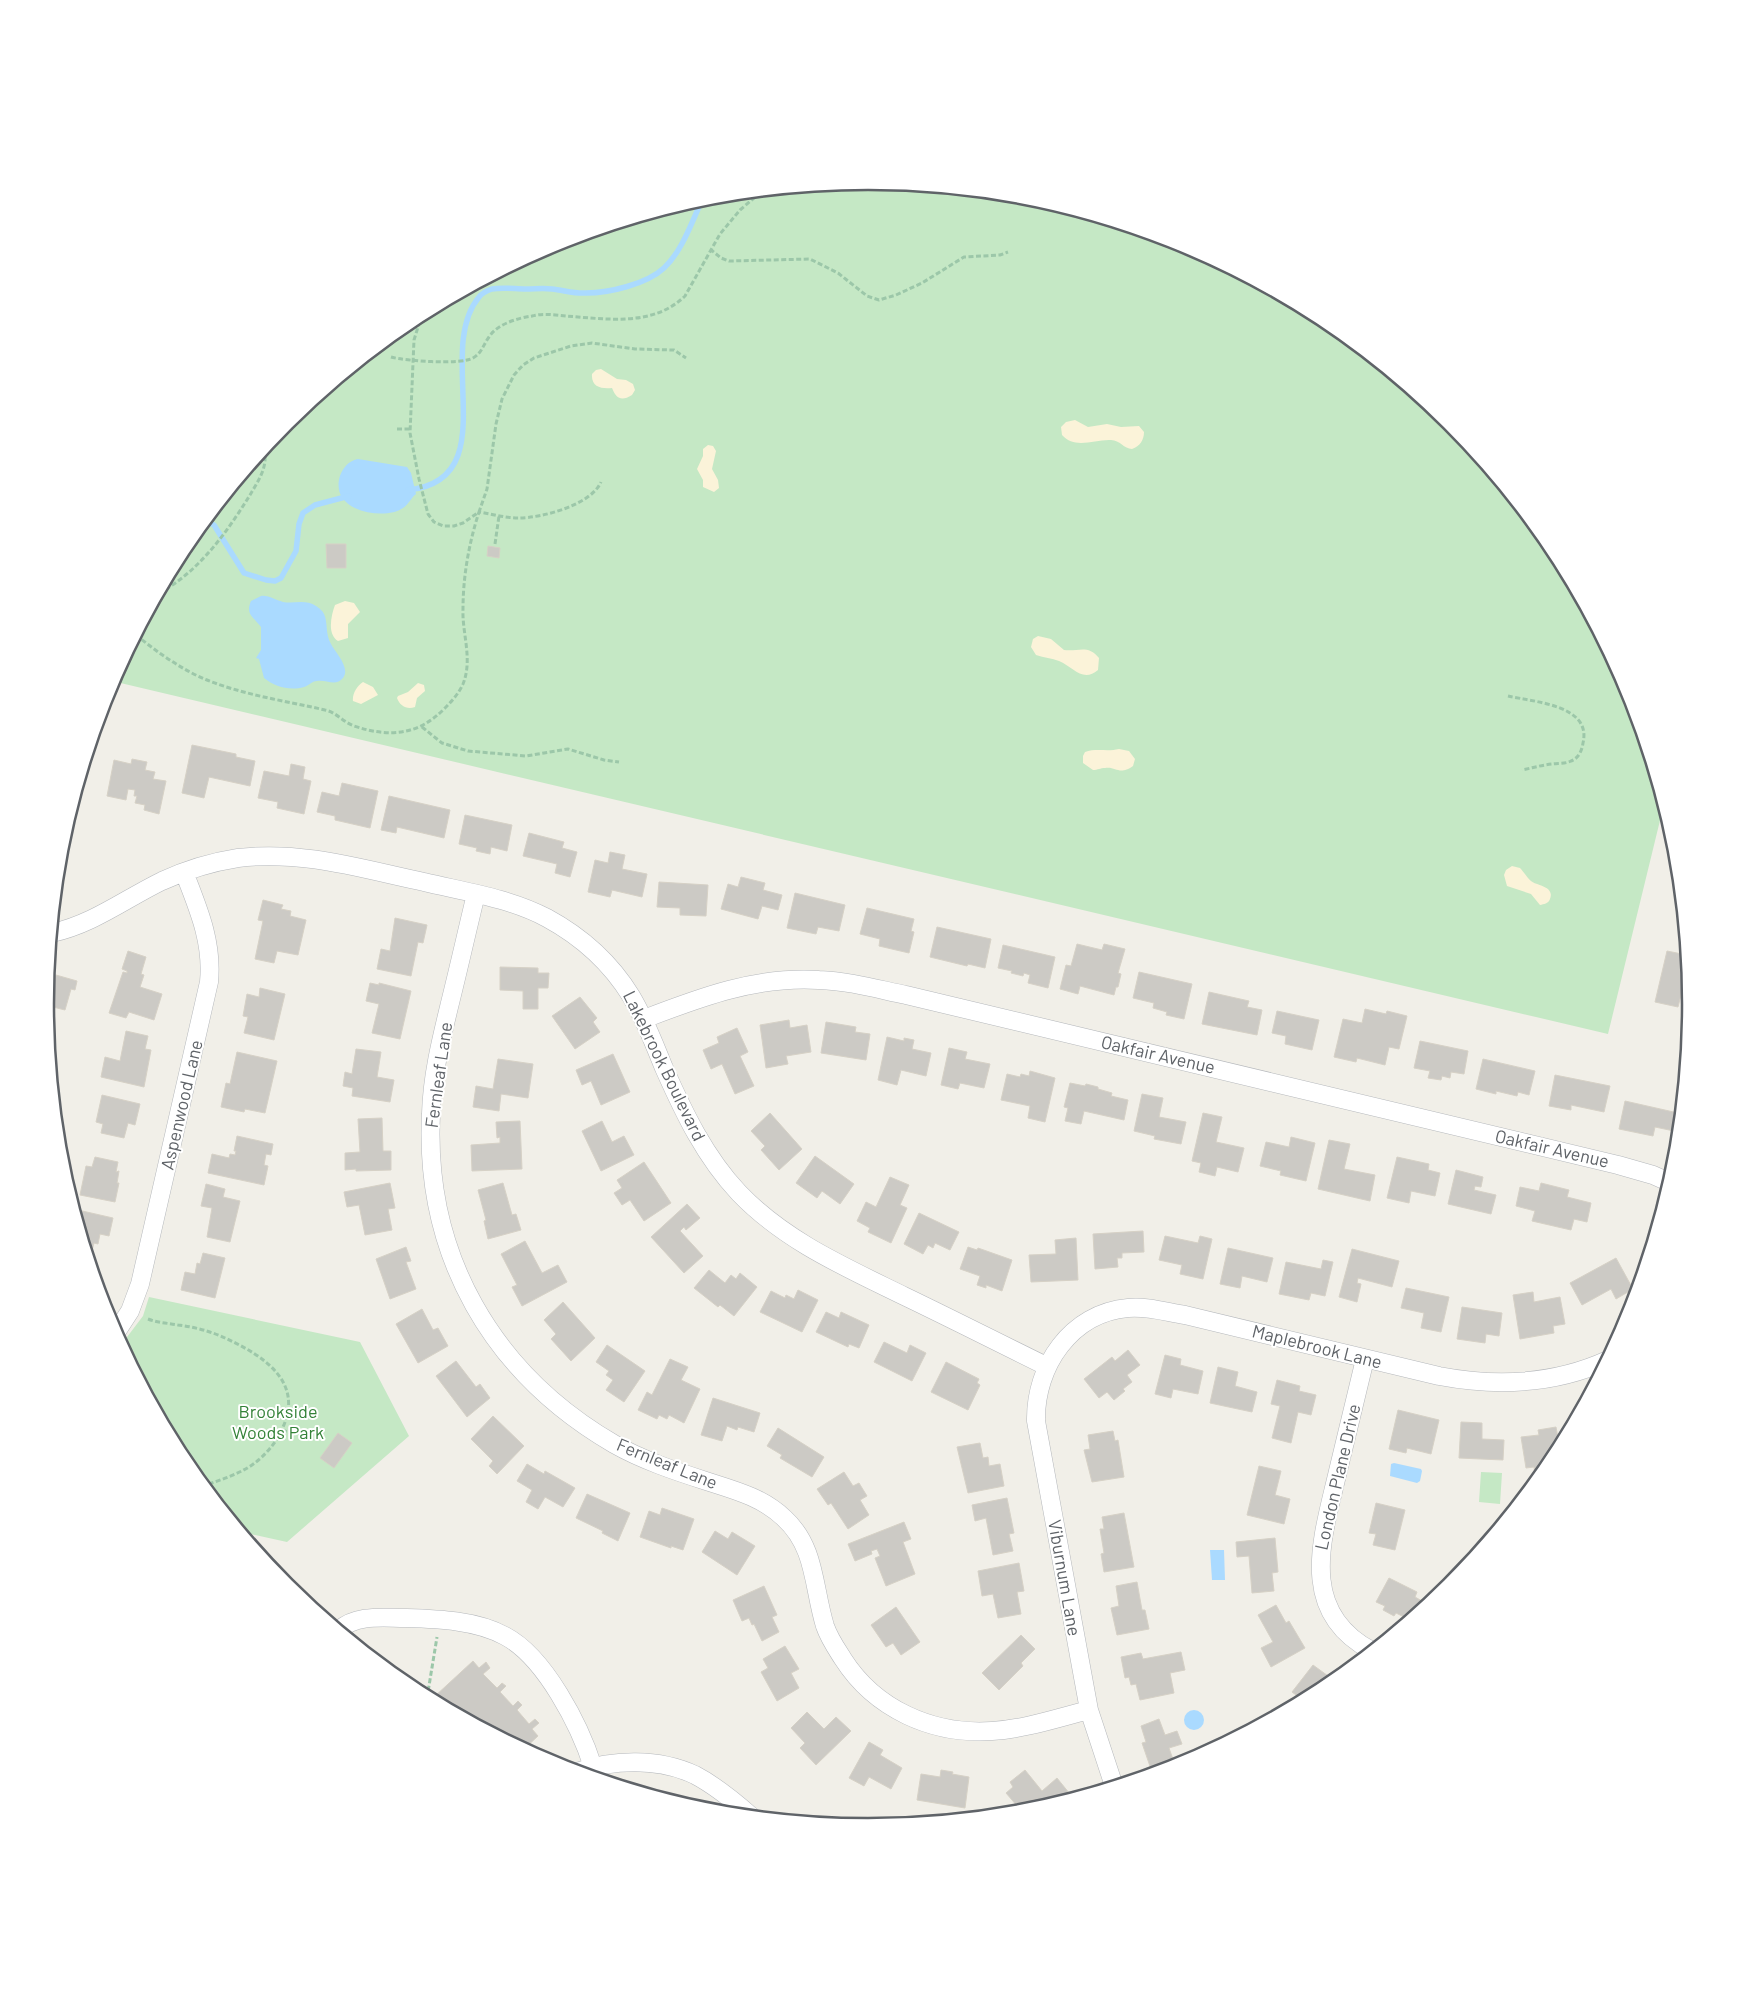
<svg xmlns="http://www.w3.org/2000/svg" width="1737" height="2009" font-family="Barlow,sans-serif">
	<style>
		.green { fill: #c5e8c5 }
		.sand { fill: #fbf3d9 }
		.water { fill: #aadaff }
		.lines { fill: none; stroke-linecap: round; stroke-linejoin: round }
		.stream { stroke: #aadaff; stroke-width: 5.5 }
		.building { fill: #cccac5; stroke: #d6d1c6 }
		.minor-casing { stroke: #b5b8bc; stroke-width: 19 }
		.path { stroke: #9cc7a9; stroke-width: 3; stroke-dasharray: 5 2.5; stroke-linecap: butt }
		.minor { stroke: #fff; stroke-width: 18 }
		.labels { text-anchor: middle; stroke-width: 4; stroke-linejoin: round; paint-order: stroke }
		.street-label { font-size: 18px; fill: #5f6368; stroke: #fff }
		.park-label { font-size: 18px; fill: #348238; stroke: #fff }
		.rim { fill: none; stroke: #5f6368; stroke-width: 2.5 }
	</style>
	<rect width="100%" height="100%" fill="#f1efe8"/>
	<path class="green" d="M869,181L1029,197L1184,244L1326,320L1451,422L1553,547L1629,690L1664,804L1608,1034L112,681L184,547L286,422L411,320L554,244L708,197Z
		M149,1297L360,1342L409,1436L287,1542L241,1532L184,1462L121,1345L143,1316Z
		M1481,1472L1502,1473L1500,1504L1479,1502Z"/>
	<path class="sand" d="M601,369L617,379L626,380L633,384L635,390L632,395C621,402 616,398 612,388C601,389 591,387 592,374L596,370Z
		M1075,420L1088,427L1107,424L1121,427L1139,426L1144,432C1144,440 1140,446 1132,449C1124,449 1120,440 1111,440C1095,439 1075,450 1062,435L1061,427L1066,422Z
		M708,445L713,446L716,451L712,469L718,480L719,488L714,492L703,487V480L697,469L703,456V449Z
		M345,601L354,603L360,612L348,624V638L338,641C327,634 331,616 335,605Z
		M1038,636L1051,639L1064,650C1078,652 1088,644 1099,658L1098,670C1083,683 1073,667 1059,661C1052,658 1044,658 1036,655L1031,647L1033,639Z
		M363,682L373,687L378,695L361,704L353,701C352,694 357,686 363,682Z
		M418,683L424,685L425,691L417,698L415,707C407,710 400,706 397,698L398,696L408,692Z
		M1119,749L1129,751L1135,759L1133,766C1119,776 1116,766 1105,768C1100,768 1098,770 1093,770L1083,763V756L1085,752C1096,748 1108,752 1119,749Z
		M1512,866L1520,868C1524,872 1527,878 1531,881C1537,886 1555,886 1550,899C1548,904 1544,904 1540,905L1531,894L1507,886L1504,875L1506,870Z"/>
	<path class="water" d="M358,459L407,467L411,473L416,494C411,498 409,504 403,508C389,518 357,514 345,501C332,489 340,462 358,459Z
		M261,596C269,595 275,600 283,602C294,604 306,599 316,606C319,608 323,611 324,614C328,622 325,634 331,644C335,652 351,668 343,678C336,687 325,679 317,681C312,681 308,686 304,687C290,691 275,687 264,678L259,659L256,658L261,650V627C254,617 245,615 251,601Z
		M1394,1463L1421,1469L1422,1471L1420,1481L1417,1483L1390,1476L1391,1464Z
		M1224,1550L1225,1580H1212L1210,1550Z
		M1184 1720a10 10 0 1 1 20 0a10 10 0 1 1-20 0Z"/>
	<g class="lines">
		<path class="stream" d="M408,490C507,480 433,352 479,297C482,293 486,291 492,289C503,287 515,289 526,289C535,289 543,288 552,289C563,290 575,294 586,293C609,293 647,284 664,268C683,250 692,221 703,198
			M205,521L214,525L244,573L266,580L275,581L281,578L296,551L299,524L303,513L315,505L349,496"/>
	</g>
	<path class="building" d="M326,544H346V568H327Z
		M488,546L500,548L499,558L487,556Z
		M192,745L236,754V757L255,761L250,786L209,777L204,798L182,793Z
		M132,759L147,762L145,770L155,772L153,779L166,781L159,814L144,810L145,805L135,803L137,796H134L135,790L128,789L126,800L107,796L114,760L131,764Z
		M291,764L305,767L303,779L311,781L304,814L277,808L278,802L258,798L264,771L289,776Z
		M342,783L378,791L370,828L335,820V816L317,812L322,792L339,796Z
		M389,796L450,810L444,838L397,827L396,833L381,830Z
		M465,815L512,825L507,851L491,847L490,854L476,851L477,848L459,844Z
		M529,833L564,842L562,848L577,852L570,877L555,873L557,864L523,856Z
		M610,852L625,855L622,869L647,874L642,897L612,890L610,897L588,892L595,860L608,863Z
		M741,877L765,883L763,890L782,895L778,910L762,906L758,919L721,909L728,884L738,887Z
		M659,882L708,885L706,916L680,915V908L657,907Z
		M795,893L845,905L839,931L818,927L816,934L787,928Z
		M263,900L283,905L281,909L291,911L290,916L306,920L298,955L277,951L274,963L255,959L263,921L258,920Z
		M867,908L914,919L911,931L914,932L909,953L879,946L880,939L860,934Z
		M395,918L427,925L423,943L418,942L411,976L377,969L381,949L390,951Z
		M937,927L991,939L985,968L968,964L967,966L930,957Z
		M1077,944L1102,950L1104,944L1125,949L1118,973L1121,974L1118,987H1116L1114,995L1080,986L1078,994L1060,989L1066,965L1071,966Z
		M1003,945L1055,957L1048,988L1028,983L1030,975L1024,973L1023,976L1011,973L1012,971L998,968Z
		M128,951L146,957L141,974L144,975L140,987L162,994L154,1020L129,1012L126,1018L109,1013L123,972L127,973V971L122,969Z
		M1667,951L1687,955L1691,993L1682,991L1678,1007L1655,1002Z
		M500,967L538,968V973H549L548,988H538V1009H523V991L500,990Z
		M1139,972L1192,984L1184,1019L1166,1015L1167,1012L1153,1008L1154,1003L1133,998Z
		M56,975L77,981L75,990L71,989L65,1010L45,1005L48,978L55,980Z
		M370,983L379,985V983L411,991L400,1039L372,1033L379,1004L366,1001Z
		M260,988L285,994L274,1040L244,1033L248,1017L243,1016L247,994L259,997Z
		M1209,992L1249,1001L1247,1007L1262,1010L1257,1035L1202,1024Z
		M580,997L597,1018L593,1022L600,1032L575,1049L552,1016Z
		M1365,1009L1386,1014L1387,1011L1407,1016L1399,1049L1389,1047L1385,1065L1357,1058L1356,1062L1334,1057L1343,1019L1362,1023Z
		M1277,1011L1319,1020L1312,1050L1285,1044L1286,1036L1272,1033Z
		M789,1020L790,1028L807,1025L811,1052L786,1056L788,1064L766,1068L760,1025Z
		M826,1022L856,1027L855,1032L870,1034L866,1060L821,1053Z
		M737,1028L748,1052L740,1056L754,1086L735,1094L722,1064L711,1069L703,1050L719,1043L717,1037Z
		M126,1031L148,1036L145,1049L151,1050L144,1087L101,1077L105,1057L120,1061Z
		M887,1037L904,1041V1038L914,1040L912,1049L931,1053L926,1076L901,1070L897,1085L878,1080Z
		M1420,1041L1468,1051L1464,1074L1451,1072L1450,1078L1442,1076L1441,1080L1428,1078L1430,1071L1414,1068Z
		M949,1048L967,1052L965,1059L990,1064L984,1088L960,1083L958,1089L941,1085Z
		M356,1049L381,1052L377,1077L394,1080L390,1102L352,1096L353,1088L343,1086L345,1072L352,1074Z
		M237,1052L277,1061L265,1113L245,1109L244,1112L221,1107L226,1083L230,1084Z
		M613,1054L630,1092L601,1105L591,1081L582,1085L576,1070Z
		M498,1059L533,1064L528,1098L501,1094L499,1111L473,1107L476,1086L493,1089Z
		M1483,1059L1535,1071L1529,1095L1518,1092L1517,1096L1496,1091V1094L1476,1089Z
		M1030,1071L1055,1078L1045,1122L1028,1118L1030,1106L1001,1100L1007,1074L1020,1077L1021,1074L1029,1076Z
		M1555,1075L1610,1086L1604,1112L1571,1105V1110L1549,1106Z
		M1070,1083L1085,1086L1086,1084L1098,1087V1089L1112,1093L1111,1096L1128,1100L1124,1120L1084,1111L1081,1124L1065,1121L1068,1108L1064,1107Z
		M1142,1094L1163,1098L1159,1117L1186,1122L1181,1144L1154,1139L1155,1136L1134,1131Z
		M102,1095L140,1104L135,1125L128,1123L124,1138L101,1133L103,1124L96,1122Z
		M1625,1101L1678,1113L1674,1131L1655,1127L1653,1136L1619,1129Z
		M770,1113L802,1149L779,1170L761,1150L765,1146L751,1131Z
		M1203,1113L1222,1117L1216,1142L1244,1148L1238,1172L1217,1167L1215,1176L1199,1172L1201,1163L1192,1161Z
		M382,1118L383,1151H391V1170L356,1171V1169L345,1170V1153L360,1152L358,1119Z
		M520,1121L522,1169L472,1171L471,1145L500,1143V1137L497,1138L496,1122Z
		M602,1121L612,1142L624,1136L634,1155L601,1171L582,1131Z
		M237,1136L273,1144L271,1155L266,1154L264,1165L268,1166L264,1185L208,1173L212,1154L229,1158L230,1154L235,1155L236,1151H234Z
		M1291,1137L1315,1143L1306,1181L1280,1175L1281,1171L1260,1166L1266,1142L1289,1147Z
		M1329,1140L1350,1144L1344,1169L1375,1175L1370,1201L1318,1189Z
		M815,1156L854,1184L840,1204L822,1191L817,1198L796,1183Z
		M95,1157L118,1162L116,1172L119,1171L117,1183H119L115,1202L80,1195L86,1166L92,1167Z
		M1397,1157L1429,1164L1428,1170L1440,1173L1435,1196L1411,1191L1409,1203L1387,1198Z
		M644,1162L671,1203L644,1221L630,1200L622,1205L614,1193L622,1188L617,1180Z
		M1456,1170L1483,1177L1481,1187L1475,1186L1474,1190L1496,1195L1491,1214L1448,1204Z
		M890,1177L909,1185L900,1205L907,1208L891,1243L868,1232L870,1228L857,1221L866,1202L876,1207Z
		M390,1183L395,1208L388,1209L392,1230L365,1235L359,1205L347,1207L344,1192Z
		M503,1183L512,1215L516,1214L521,1230L488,1239L484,1221L486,1220L478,1190Z
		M1541,1183L1569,1190L1567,1197L1591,1203L1587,1222L1574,1219L1571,1230L1532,1221L1535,1211L1516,1206L1520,1187L1539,1191Z
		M206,1184L225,1189L223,1197L240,1201L230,1242L207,1237L212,1208L201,1206Z
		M687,1204L700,1218L686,1230L684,1227L680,1231L703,1256L684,1273L651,1237Z
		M78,1210L113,1218L109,1236L100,1234L98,1244L94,1243L91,1255L88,1254L77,1217Z
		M919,1213L959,1232L950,1250L935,1243L933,1248L928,1245L923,1254L904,1244Z
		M1143,1231L1144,1252L1122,1253V1258H1117L1118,1267L1095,1269L1093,1234Z
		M1165,1236L1198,1243L1200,1236L1212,1239L1203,1279L1180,1274L1182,1265L1159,1260Z
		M1076,1238L1078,1280L1031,1282L1029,1255L1056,1254L1055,1240Z
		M525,1241L542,1273L558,1265L567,1282L522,1306L512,1287L517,1285L501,1254Z
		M406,1247L411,1261L406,1262L416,1289L390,1299L376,1259Z
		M968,1247L977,1250L978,1248L1012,1260L1002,1291L986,1285V1288L977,1285L980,1276L960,1269Z
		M1228,1248L1273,1258L1267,1282L1242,1276L1240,1288L1220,1284Z
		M1352,1249L1399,1261L1392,1287L1358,1278L1357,1283L1361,1284L1357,1302L1339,1297Z
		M203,1253L225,1258L215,1298L181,1290L185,1272L195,1274L197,1263L200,1264Z
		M1616,1258L1633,1289L1616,1299L1611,1289L1582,1305L1570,1283Z
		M1323,1260L1333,1262L1325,1296L1311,1293L1309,1300L1279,1294L1286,1262L1321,1269Z
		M709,1270L725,1283L731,1275L736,1279L740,1273L757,1287L734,1316L720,1305L718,1307L694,1288Z
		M1406,1288L1449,1297L1441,1332L1421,1328L1424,1313L1401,1308Z
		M798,1290L818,1300L802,1332L760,1312L771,1291L785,1298L786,1295L794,1299Z
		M1533,1292L1534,1302L1560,1297L1565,1324L1553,1326L1554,1333L1520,1339L1513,1295Z
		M563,1302L595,1338L571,1361L551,1339L556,1334L544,1320Z
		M1462,1307L1502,1313L1499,1336L1486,1334L1485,1343L1457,1339Z
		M422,1309L433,1330L438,1328L448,1346L418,1363L396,1324Z
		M826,1312L839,1318L841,1312L869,1325L859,1348L849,1344L848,1347L816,1332Z
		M884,1342L907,1353L910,1345L926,1353L912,1381L874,1362Z
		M607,1345L645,1371L624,1402L606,1390L613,1380L606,1375L609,1371L596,1362Z
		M1128,1350L1140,1365L1127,1375L1132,1382L1123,1389L1125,1391L1114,1400L1107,1392L1099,1398L1084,1379L1112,1357L1115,1361Z
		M1165,1355L1181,1359L1180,1365L1203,1371L1198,1394L1173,1389L1171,1398L1155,1394Z
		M670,1359L688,1367L681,1380L700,1389L684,1423L669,1415L667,1419L659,1415L657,1419L638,1410L647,1392L652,1395Z
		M456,1361L476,1387L480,1384L490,1398L467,1417L436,1376Z
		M946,1362L979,1379L977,1383L980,1385L968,1410L931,1392Z
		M1218,1367L1238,1372L1235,1386L1257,1392L1252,1412L1210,1403Z
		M1277,1380L1300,1386L1299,1391L1316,1395L1311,1415L1298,1412L1291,1443L1272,1438L1280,1406L1271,1404Z
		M713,1398L760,1413L754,1432L738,1427L737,1430L727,1426L722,1441L701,1435Z
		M1398,1410L1439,1420L1431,1454L1407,1448L1406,1453L1389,1449Z
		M493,1416L524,1446L497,1474L489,1466L493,1461L471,1439Z
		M1461,1422L1482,1423V1439L1504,1440L1503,1460L1459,1458Z
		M1556,1427L1558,1438L1567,1436L1553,1462L1550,1463V1465L1543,1475L1535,1476L1534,1467L1526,1468L1521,1437L1539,1435L1538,1430Z
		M778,1428L824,1457L812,1477L780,1458L782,1455L767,1446Z
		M1113,1431L1115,1441L1118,1440L1124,1477L1092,1482L1084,1450L1090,1449L1088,1435Z
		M338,1433L352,1443L334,1468L320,1458Z
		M980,1443L983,1458L988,1457L989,1466L1000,1464L1004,1486L968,1493L957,1447Z
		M527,1464L544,1474L545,1471L575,1488L563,1507L545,1497L538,1509L526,1502L532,1490L517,1481Z
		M1259,1466L1281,1471L1275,1495L1290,1499L1284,1524L1247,1515Z
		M844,1472L853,1486L859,1483L867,1496L860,1500L869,1515L848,1529L831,1503L828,1505L817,1489Z
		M587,1494L630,1513L618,1541L602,1533L603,1531L576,1518Z
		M1007,1498L1014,1533L1009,1534L1013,1551L993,1555L986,1518L975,1521L972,1505Z
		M1376,1503L1405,1510L1395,1550L1373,1545L1376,1534L1369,1533Z
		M662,1508L694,1519L683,1550L671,1546V1548L640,1537L649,1511L660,1515Z
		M1124,1513L1134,1567L1104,1572L1101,1554L1104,1553L1100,1529H1104L1102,1517Z
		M904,1522L911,1539L903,1542L915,1574L886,1586L875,1558L880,1556L877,1549L871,1551L872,1554L855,1561L848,1544Z
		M715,1531L728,1539L732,1532L755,1546L737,1575L702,1552Z
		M1275,1538L1278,1572L1272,1573L1274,1591L1252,1593L1249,1556L1237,1557L1236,1542Z
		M1019,1563L1024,1591L1017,1592L1021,1614L998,1618L993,1594L982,1596L978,1571Z
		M1389,1578L1417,1592L1415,1597L1429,1605L1413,1618L1405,1614L1404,1617L1396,1613L1394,1616L1383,1610L1385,1606L1376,1602Z
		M1137,1582L1142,1610H1145L1149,1629L1117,1635L1111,1608L1119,1606L1116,1586Z
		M764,1586L777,1615L772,1617L779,1632L762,1641L754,1624L752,1625L749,1618L742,1621L733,1600Z
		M1276,1605L1286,1623L1289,1621L1305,1648L1271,1667L1261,1648L1273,1642L1258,1615Z
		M896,1607L920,1642L901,1655L893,1643L886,1647L871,1625Z
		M1021,1635L1035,1649L1021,1663L1023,1666L999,1690L982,1673Z
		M785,1646L799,1669L791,1673L799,1688L777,1701L761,1672L768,1668L763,1659Z
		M1181,1652L1185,1670L1170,1673L1174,1693L1140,1700L1136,1684L1131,1685L1129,1677L1125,1678L1121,1657L1141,1653L1143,1659Z
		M377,1661L405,1679L403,1682Z
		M473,1661L479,1668L486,1662L490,1668L483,1674L497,1688L502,1683L506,1686L500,1692L513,1706L518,1701L522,1705L517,1710L529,1724L535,1719L539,1723L532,1729L538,1736L524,1749L439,1704L434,1697Z
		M1313,1665L1335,1681L1326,1689L1304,1701L1292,1692Z
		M807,1712L824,1729L836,1717L851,1731L816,1765L800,1748L805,1743L791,1728Z
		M1159,1719L1165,1735L1177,1731L1182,1744L1169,1748L1176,1768L1153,1775L1142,1743L1146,1742L1141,1726Z
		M869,1742L883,1750L880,1755L902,1768L891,1789L869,1777L864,1786L849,1778Z
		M941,1770L953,1772L952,1774L969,1777L965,1808L917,1800L921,1774L940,1777Z
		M1025,1770L1042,1791L1057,1778L1074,1799L1041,1808L1034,1799L1028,1804L1025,1801L1018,1807L1006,1793L1013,1787L1010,1782Z"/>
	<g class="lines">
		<defs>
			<path id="minor" d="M476,894C467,931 459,967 450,1003C441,1040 432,1076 431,1114C424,1255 492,1373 614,1444C642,1460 675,1471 706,1481C734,1490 762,1497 784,1518C816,1547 813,1587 825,1626C829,1638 836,1648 843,1659C875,1709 932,1735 992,1731C1025,1729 1057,1718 1089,1710
				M52,933C93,924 125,899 162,881C186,870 212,862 238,858C302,850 362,869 424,882C466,892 509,898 547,918C582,937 610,962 631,996C645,1019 654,1044 664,1068C684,1113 705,1157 739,1193C785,1241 845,1267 904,1296C952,1319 999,1343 1046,1366
				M644,1019C701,997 757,976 819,980C849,981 877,989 906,995L1618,1165L1653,1175L1671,1183
				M115,1334L130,1311L140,1284L209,982C213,942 198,908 184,872
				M1365,1359C1356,1396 1347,1433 1338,1471C1323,1536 1296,1611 1372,1651
				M339,1630C357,1614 383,1618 405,1618C437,1619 476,1620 505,1636C545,1657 580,1726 593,1767
				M577,1772C613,1759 659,1758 695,1775C716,1786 734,1801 751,1816
				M1114,1786L1089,1710L1036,1421C1035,1366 1071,1313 1128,1308C1147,1306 1166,1312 1185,1315L1439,1376C1497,1387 1553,1385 1608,1360"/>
		</defs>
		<use href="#minor" class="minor-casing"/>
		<path class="path" d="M710,249L721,258L729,261L810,259L838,273L867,296L879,300L896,295L922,283L964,257L1000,255L1008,252
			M422,314L414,340L410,433L419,479L428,514L434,522L443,526H454L463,523L479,512L487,489L496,424L502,399L514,375L523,365L534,358L571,346L592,343L635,349L674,350L686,358
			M391,357C404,361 462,365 473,358C482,353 483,345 489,337C497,324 518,318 532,316C543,313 555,315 566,316C607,319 653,327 685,296L720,234L740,210L761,192
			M397,429H410
			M495,544L499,516
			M159,593C199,572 227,532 250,495C257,483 266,470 265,456L261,453
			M136,635C157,652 182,670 207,680C244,695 286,701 325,710C336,712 343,722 354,726C390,738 419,735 445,708C452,701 459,693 463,684C473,659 462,634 463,609C463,576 469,543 479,512C492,514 505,518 518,518C542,518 591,505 601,482
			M1508,696C1534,702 1592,705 1583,743C1582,750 1579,758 1571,761C1565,764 1558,763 1552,764C1542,765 1532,768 1522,770
			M422,727L442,743L468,751L526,756L568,749L604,760L619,762
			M148,1319C158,1323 168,1323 178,1325C194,1327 210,1331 225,1338C262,1355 304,1381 283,1427C277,1442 265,1456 252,1465C237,1475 220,1480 203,1486
			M282,1430L291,1433
			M427,1698L437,1637"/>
		<use href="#minor" class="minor"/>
	</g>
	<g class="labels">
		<g class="street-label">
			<text transform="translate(1158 1055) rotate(13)" y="6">Oakfair Avenue</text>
			<text transform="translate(664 1066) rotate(64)" y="6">Lakebrook Boulevard</text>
			<text transform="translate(439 1075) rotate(-82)" y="6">Fernleaf Lane</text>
			<text transform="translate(182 1105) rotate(-77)" y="6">Aspenwood Lane</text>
			<text transform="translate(1552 1149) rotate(13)" y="6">Oakfair Avenue</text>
			<text transform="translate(1317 1347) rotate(14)" y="6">Maplebrook Lane</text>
			<text transform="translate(667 1464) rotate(22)" y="6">Fernleaf Lane</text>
			<text transform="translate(1338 1477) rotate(-77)" y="6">London Plane Drive</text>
			<text transform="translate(1064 1578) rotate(80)" y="6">Viburnum Lane</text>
		</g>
		<g class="park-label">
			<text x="278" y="1418">Brookside<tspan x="278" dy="21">Woods Park</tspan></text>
		</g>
	</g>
	<path d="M0 0H1737V2009H0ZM54 1004a814 814 0 1 1 1628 0a814 814 0 1 1-1628 0Z" fill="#fff" fill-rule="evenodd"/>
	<path class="rim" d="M54 1004a814 814 0 1 1 1628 0a814 814 0 1 1-1628 0Z"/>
</svg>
